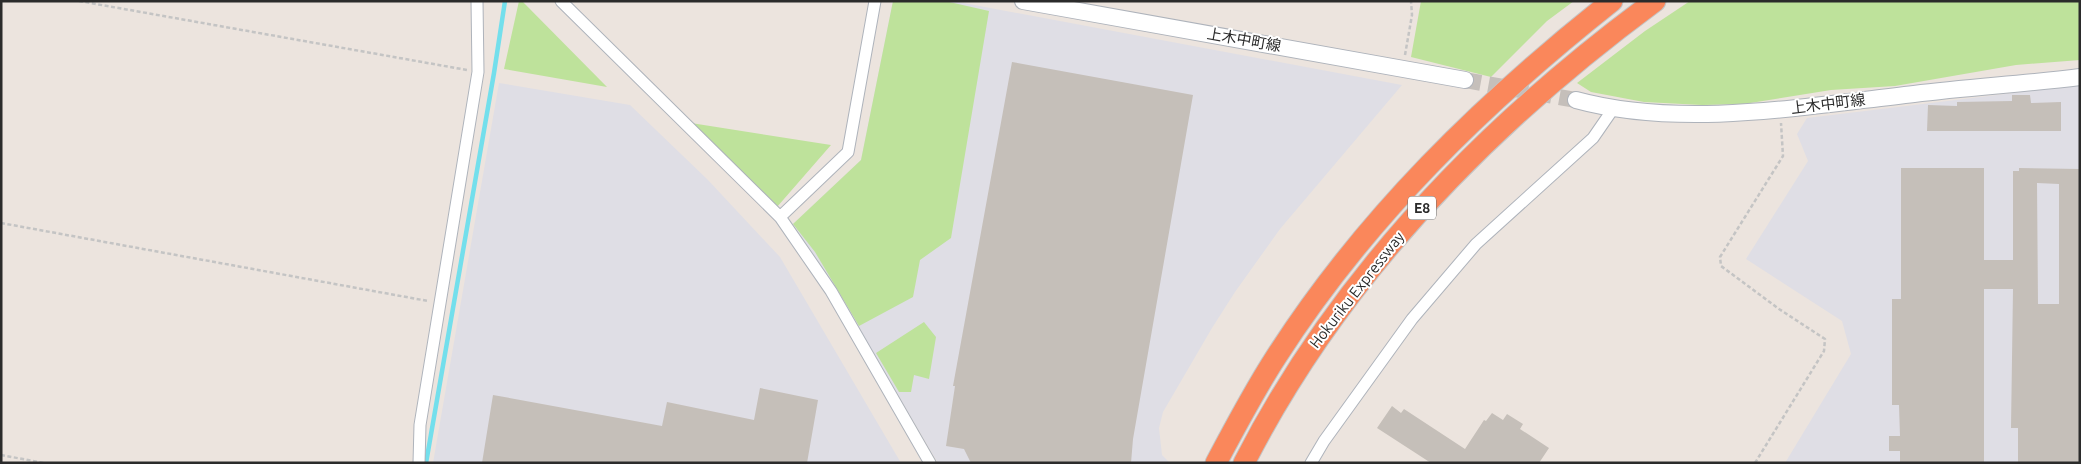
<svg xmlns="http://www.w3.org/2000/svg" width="2081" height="464" font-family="Ubuntu,'Noto Sans JP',sans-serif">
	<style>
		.industrial { fill: #dfdee5 }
		.green { fill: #bee29b }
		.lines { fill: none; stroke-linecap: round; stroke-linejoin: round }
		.stream { stroke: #73dfec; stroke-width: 4.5 }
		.building { fill: #c5bfb9; fill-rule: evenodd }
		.secondary-tunnel { stroke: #c5bfba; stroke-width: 16; stroke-dasharray: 16 8; stroke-linecap: butt }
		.street-casing { stroke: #aeb3bb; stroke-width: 13 }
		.secondary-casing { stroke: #aeb3bb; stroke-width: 18 }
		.highway-casing { stroke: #c4c4c4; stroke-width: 23 }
		.path { stroke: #c4c4c4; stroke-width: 2.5; stroke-dasharray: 4 2.5; stroke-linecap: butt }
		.street { stroke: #fff; stroke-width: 11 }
		.secondary { stroke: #fff; stroke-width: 16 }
		.highway { stroke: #fa875b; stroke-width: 21 }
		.labels { text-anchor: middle; stroke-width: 4; stroke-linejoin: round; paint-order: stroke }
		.shield { fill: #fff; stroke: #6b6b6b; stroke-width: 1 }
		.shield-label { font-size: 14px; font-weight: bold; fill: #2b2b2b }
		.street-label { font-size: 15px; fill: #2b2b2b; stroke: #fff }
	</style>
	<rect width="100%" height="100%" fill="#ece4de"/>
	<path class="industrial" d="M893,1H953L1402,85L1280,229L1235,292L1212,328L1163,412L1159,428L1162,455L1170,463H938L869,345L793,224L861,160Z
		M499,83L630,105L708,180L780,257L901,463H433Z
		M2080,85V463H1785L1851,354L1842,321L1746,259L1808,161L1797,134L1807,118Z"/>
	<path class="green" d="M519,1H522L607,87L504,69Z
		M893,1H945L989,11L951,238L920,260L913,297L859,326L815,252L793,224L861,160Z
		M1421,1H1574L1547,21L1491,77L1411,57Z
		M1690,1H2080V60L2016,65L1895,86L1831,90L1744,104L1702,105L1644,102L1591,92L1577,83L1645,31Z
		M691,123L831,145L777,207Z
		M924,322L936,337L929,379L914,375L911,392H899L876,353Z"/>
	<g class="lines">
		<path class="stream" d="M426,463L494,73L505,1"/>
	</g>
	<path class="building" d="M1012,62L1193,95L1133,439L1131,463H971L964,449L946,446L955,386H953Z
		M2012,95H2030L2031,103L2061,102V131H1927L1928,105L1957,106V102L2012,101Z
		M1901,168H1984V260H2013V171H2019V168L2080,169V463H2018V428H2011L2013,289H1984V463H1900V451H1889V436H1900L1899,405H1892V299H1901ZM2037,183L2059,184V304H2038Z
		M760,388L818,400L807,463H482L493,395L662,426L667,402L754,420Z
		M1392,406L1401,413L1404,409L1465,449L1484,420L1486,421L1492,413L1503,420L1507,414L1523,424L1520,429L1549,448L1539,463H1431L1377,428Z"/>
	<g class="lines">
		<path class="secondary-tunnel" d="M1465,80L1576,100"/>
		<defs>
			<path id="street" d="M561,1L780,217L831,291L930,463
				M780,217L848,152L875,1
				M419,463L420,425L478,72L477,1
				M1311,463L1324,441L1412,319L1476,244L1593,138L1613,109"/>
			<path id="secondary" d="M1023,1L1465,80
				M1576,100C1682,129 1807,106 1914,94C1969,87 2025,84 2080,77"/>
			<path id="highway" d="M1216,463C1235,427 1254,391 1276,357C1365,218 1483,103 1612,1
				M1244,463C1339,277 1488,124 1655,1"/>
		</defs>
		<use href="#street" class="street-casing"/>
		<use href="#secondary" class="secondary-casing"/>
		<use href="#highway" class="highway-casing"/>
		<path class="path" d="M79,1L467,70
			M1405,55L1412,15L1411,1
			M1,223L428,301
			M1,455L44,463
			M1755,463L1824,351L1825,339L1779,309L1721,266L1720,257L1783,156L1781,123"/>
		<use href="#street" class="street"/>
		<use href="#secondary" class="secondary"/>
		<use href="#highway" class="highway"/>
	</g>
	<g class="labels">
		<rect class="shield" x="1408" y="196.5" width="28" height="23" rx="4"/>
		<g class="shield-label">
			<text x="1422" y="213">E8</text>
		</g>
		<g class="street-label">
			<text transform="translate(1244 40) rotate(10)" y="5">上木中町線</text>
			<text transform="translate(1828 104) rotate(-7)" y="5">上木中町線</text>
			<text transform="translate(1357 290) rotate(-52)" y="5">Hokuriku Expressway</text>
		</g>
	</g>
	<rect width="2081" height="464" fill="none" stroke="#2b2b2b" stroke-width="5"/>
</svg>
